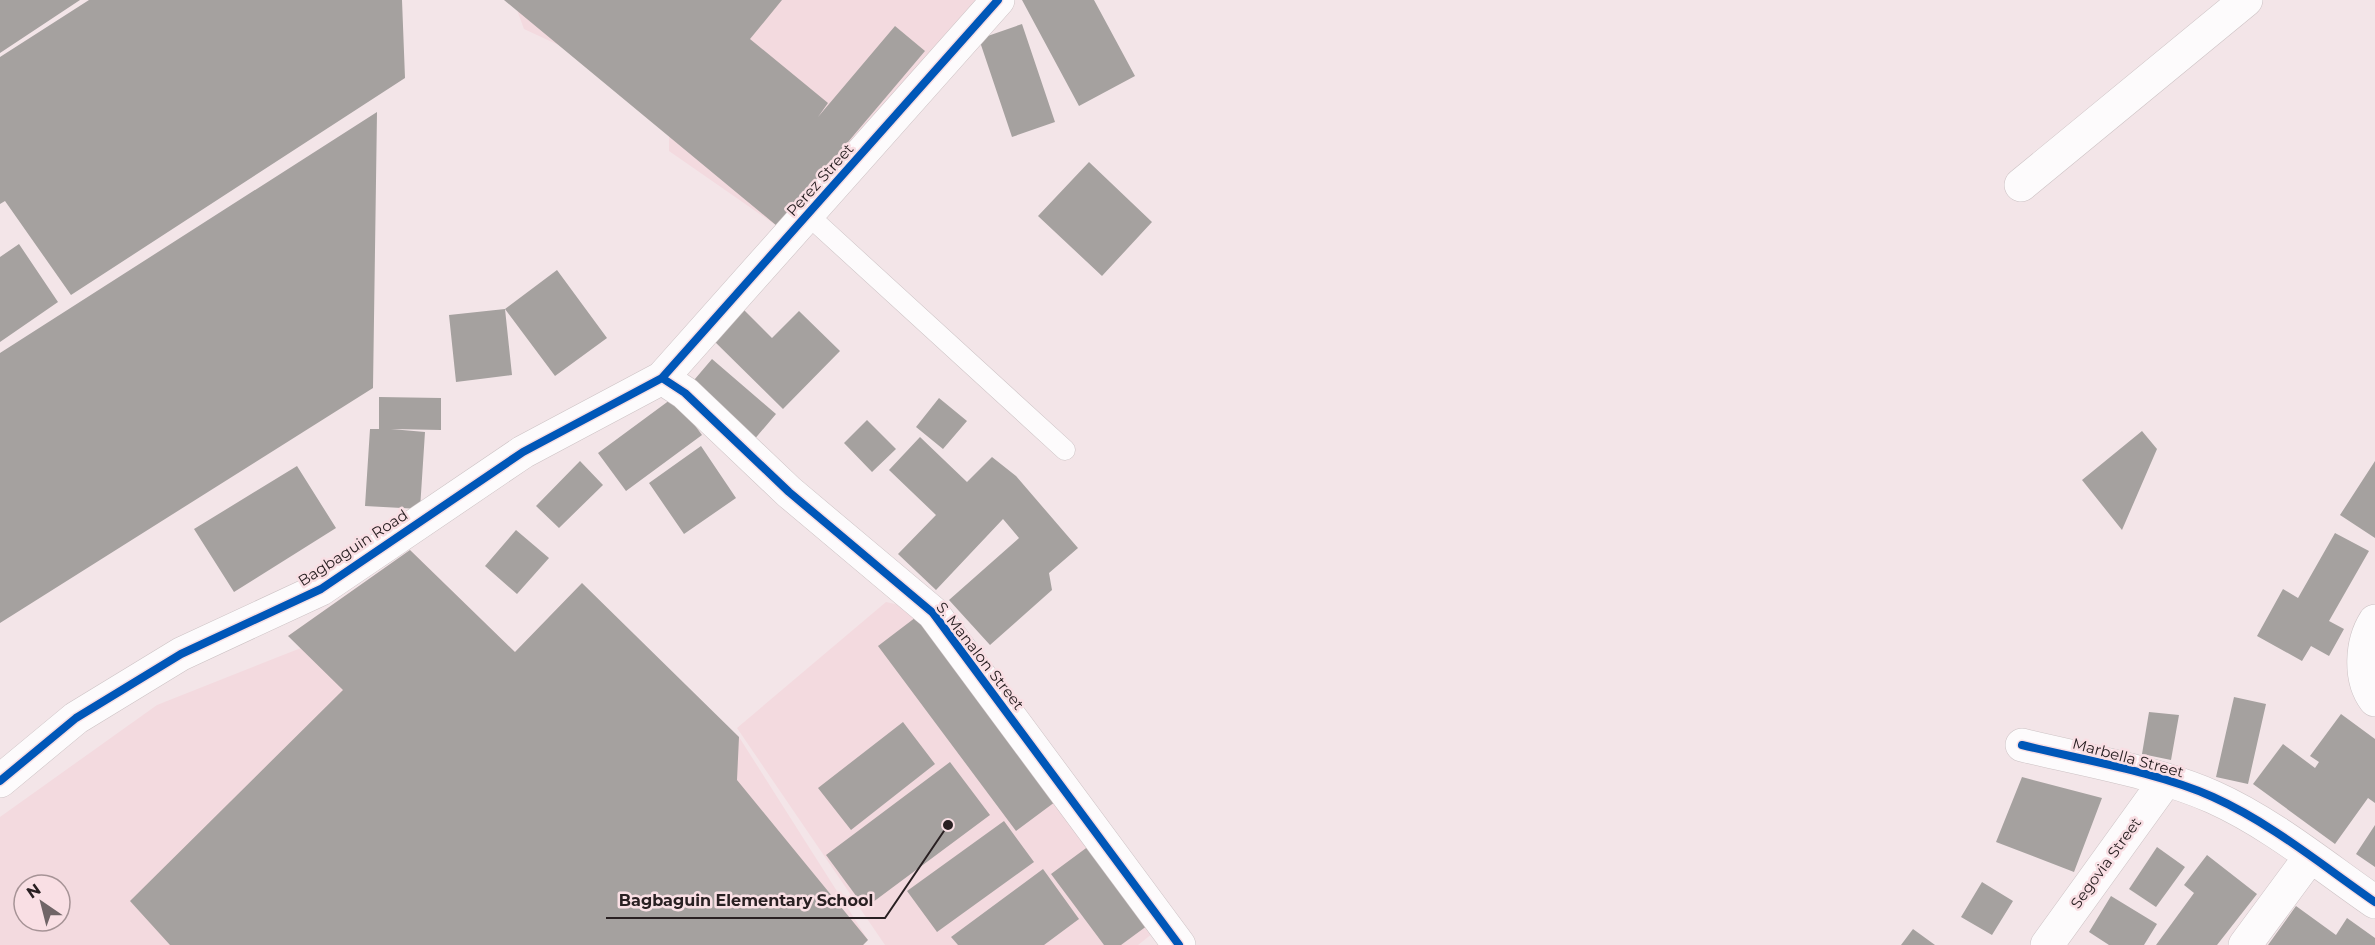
<svg xmlns="http://www.w3.org/2000/svg" width="2375" height="945" font-family="Montserrat,sans-serif">
	<style>
		.built { fill: #f3dadf; fill-rule: evenodd }
		.building { fill: #a5a19f }
		.lines { fill: none; stroke-linecap: round; stroke-linejoin: round }
		.service-casing { stroke: #ccc2c4; stroke-width: 21 }
		.minor-casing { stroke: #ccc2c4; stroke-width: 34 }
		.tertiary-casing { stroke: #ccc2c4; stroke-width: 34 }
		.service { stroke: #fdfbfc; stroke-width: 20 }
		.minor { stroke: #fdfbfc; stroke-width: 33 }
		.tertiary { stroke: #fdfbfc; stroke-width: 33 }
		.cycleway-casing { stroke: #f9dfe4; stroke-width: 11 }
		.cycleway { stroke: #0057b8; stroke-width: 8 }
		.labels { text-anchor: middle; stroke-width: 5; stroke-linejoin: round; paint-order: stroke }
		.street-label { font-size: 15px; fill: #292022; stroke: #f9dfe4 }
		.leader { fill: none; stroke: #292022; stroke-width: 2 }
		.callout-dot { fill: #292022; stroke: #f9dfe4; stroke-width: 2 }
		.callout-label { font-size: 16px; text-anchor: middle; font-weight: bold; fill: #292022; stroke: #f9dfe4; stroke-width: 5; stroke-linejoin: round; paint-order: stroke }
	</style>
	<rect width="100%" height="100%" fill="#f3e5e8"/>
	<path class="built" d="M507,0H984L831,162L777,226L669,151V135L565,48L524,29L517,10Z
		M410,550L515,652L582,583L609,616L739,737L868,940L863,945H0V817L157,705L306,646L288,636ZM24,885H60V921H24Z
		M886,602L926,611L1167,922L1138,945H885L737,728Z"/>
	<path class="building" d="M0,0H80L0,53Z
		M89,0H402L405,78L71,295L5,201L0,204V57Z
		M504,0H782L750,39L828,103L818,117L895,26L925,51L777,226Z
		M1022,0H1094L1135,76L1079,106Z
		M1022,24L1055,122L1012,137L979,39Z
		M377,112L373,388L0,623V353Z
		M1089,162L1152,222L1102,276L1038,216Z
		M19,244L58,302L0,342V257Z
		M557,270L607,338L555,376L505,309Z
		M740,306L772,338L799,311L840,351L783,409L710,337Z
		M505,309L512,375L456,382L449,315Z
		M712,359L776,414L753,441L689,386Z
		M379,397L441,398V430L391,429L425,432L420,509L365,506L370,429H379Z
		M674,397L702,435L626,491L598,453Z
		M939,398L967,421L943,449L916,427Z
		M867,420L896,449L872,472L844,443Z
		M2142,431L2157,449L2122,530L2082,480Z
		M920,437L967,482L992,457L1016,476L1078,548L1049,573L1052,590L990,645L949,600L1019,538L1003,519L936,590L898,554L936,515L889,470Z
		M701,446L736,498L684,534L649,483Z
		M580,461L603,485L559,528L536,506Z
		M2375,461V538L2340,515Z
		M297,466L336,528L234,592L194,529Z
		M516,530L549,558L517,594L485,566Z
		M2335,533L2369,551L2329,621L2344,629L2329,656L2311,646L2302,661L2257,636L2283,589L2298,598Z
		M410,550L515,652L582,583L739,737L737,780L868,940L863,945H170L130,901L343,690L288,636Z
		M924,611L1063,796L1016,831L878,646Z
		M2234,697L2266,704L2248,784L2216,777Z
		M2149,712L2179,715L2171,760L2142,754Z
		M2341,714L2375,739V803L2368,798L2335,844L2253,784L2283,744L2315,768L2319,762L2310,756Z
		M903,722L935,764L851,830L818,788Z
		M950,762L990,815L865,908L826,855Z
		M2022,777L2102,798L2074,872L1996,842Z
		M1004,821L1034,862L937,932L907,891Z
		M2375,825V867L2356,854Z
		M1097,840L1155,920L1121,945H1104L1051,874Z
		M2157,847L2185,867L2156,907L2129,889Z
		M2207,855L2257,894L2217,945H2156L2194,893L2184,885Z
		M1043,869L1079,919L1044,945H958L951,937Z
		M1982,882L2013,901L1992,935L1961,917Z
		M2111,896L2157,924L2144,945H2109L2089,932Z
		M2296,906L2336,935L2347,918L2375,938V945H2268Z
		M1913,929L1935,945H1901Z"/>
	<g class="lines">
		<defs>
			<path id="service" d="M808,215L1065,450"/>
			<path id="minor" d="M2021,185L2246,0
				M662,378L685,393L789,492L933,613L1179,945
				M2375,621C2361,643 2359,679 2375,700
				M2022,745C2083,760 2157,772 2213,797C2271,823 2323,866 2375,902
				M2047,945L2166,780
				M2245,945L2310,857"/>
			<path id="tertiary" d="M0,781L76,718L181,654L321,589L523,452L662,378L998,0"/>
		</defs>
		<use href="#service" class="service-casing"/>
		<use href="#minor" class="minor-casing"/>
		<use href="#tertiary" class="tertiary-casing"/>
		<use href="#service" class="service"/>
		<use href="#minor" class="minor"/>
		<use href="#tertiary" class="tertiary"/>
		<defs>
			<path id="cycleway" d="M662,378L685,393L789,492L933,613L1179,945
				M2022,745C2083,760 2157,772 2213,797C2271,823 2323,866 2375,902
				M0,781L76,718L181,654L321,589L523,452L662,378L998,0"/>
		</defs>
		<use href="#cycleway" class="cycleway-casing"/>
		<use href="#cycleway" class="cycleway"/>
	</g>
	<g class="labels">
		<g class="street-label">
			<text transform="translate(820 180) rotate(-48)" y="5">Perez Street</text>
			<text transform="translate(353 548) rotate(-33)" y="5">Bagbaguin Road</text>
			<text transform="translate(980 656) rotate(52)" y="5">S. Manalon Street</text>
			<text transform="translate(2128 758) rotate(15)" y="5">Marbella Street</text>
			<text transform="translate(2106 863) rotate(-54)" y="5">Segovia Street</text>
		</g>
	</g>
	<path class="leader" d="M948 825L885 918H606"/>
	<circle class="callout-dot" cx="948" cy="825" r="6"/>
	<g class="callout-label">
		<text x="746" y="906">Bagbaguin Elementary School</text>
	</g>
	<g transform="translate(42 903) rotate(325)"><circle r="28" fill="#f9dfe4" stroke="#a69396" stroke-width="1.5"/>
	<path d="M0-4.5L10 22L0 15L-10 22Z" fill="#706567"/>
	<text y="-9" font-size="16" font-weight="bold" text-anchor="middle" fill="#292022">N</text>
	</g>
</svg>
